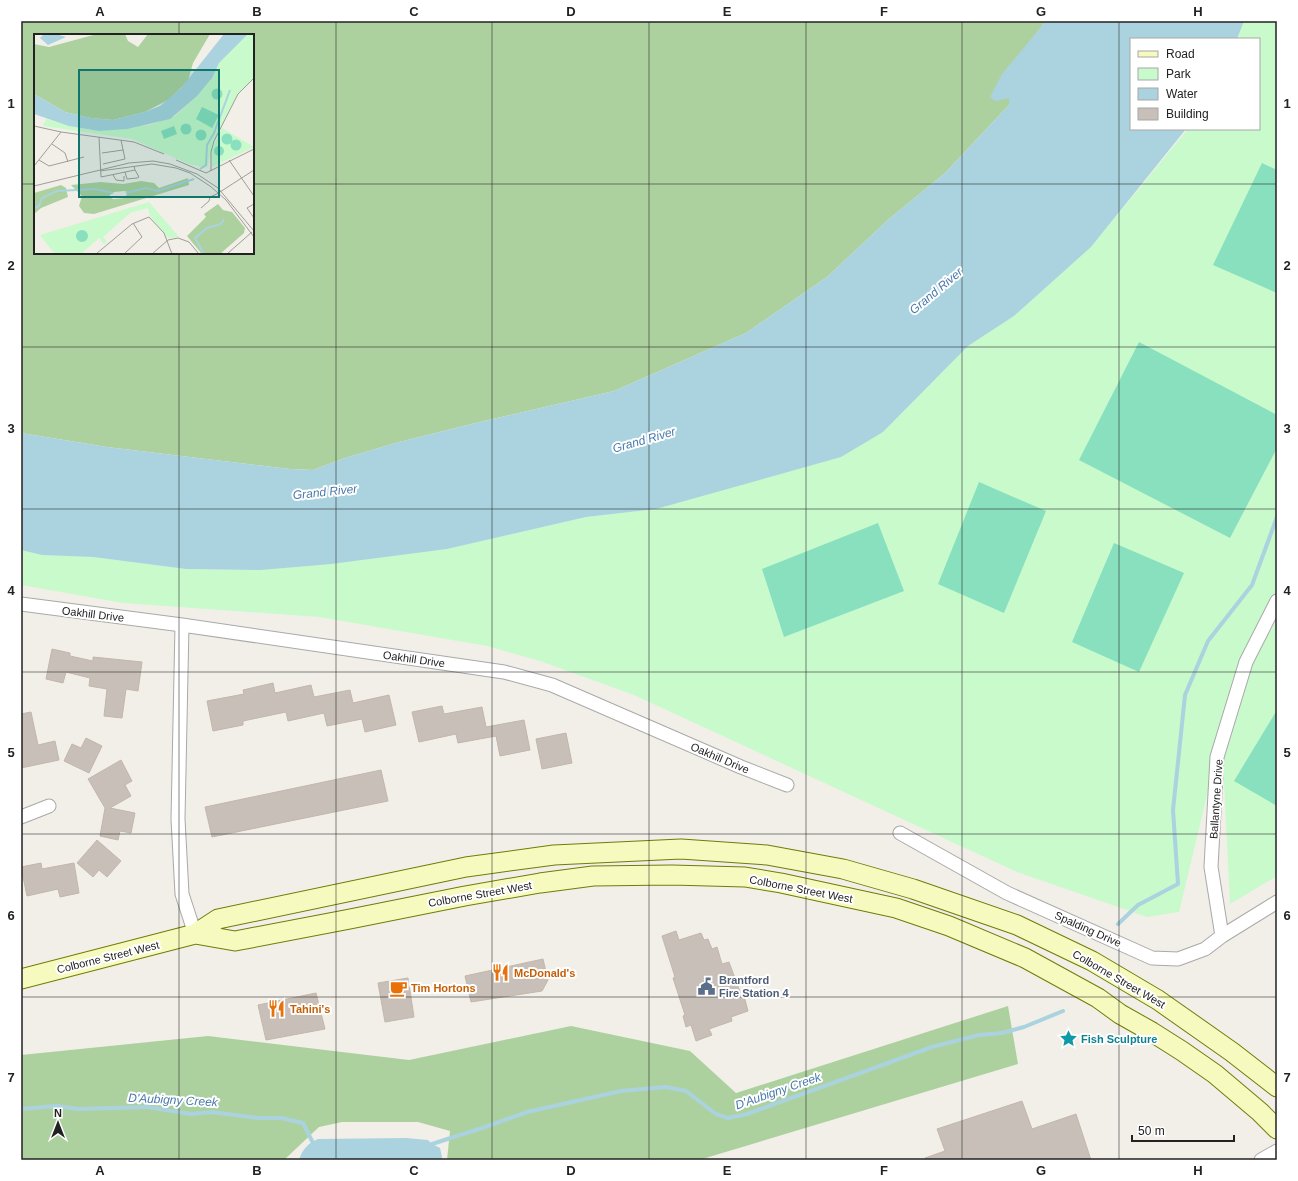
<svg xmlns="http://www.w3.org/2000/svg" width="1298" height="1181" font-family="Arial,sans-serif">
	<style>
		.forest { fill: #add19e; fill-rule: evenodd }
		.park { fill: #c8facc }
		.pitch { fill: #88e0be }
		.water { fill: #aad3df }
		.lines { fill: none; stroke-linecap: round; stroke-linejoin: round }
		.stream { stroke: #aad3df; stroke-width: 4 }
		.building { fill: #c7bfb8; stroke: #c4b6ab }
		.street-casing { stroke: #a9a9a9; stroke-width: 15 }
		.secondary-casing { stroke: #707d05; stroke-width: 21 }
		.street { stroke: #fff; stroke-width: 13 }
		.secondary { stroke: #f7fabf; stroke-width: 19 }
		.grid { fill: none; stroke: #222; stroke-width: 1; stroke-opacity: 0.55 }
		.labels { text-anchor: middle; stroke-width: 4; stroke-linejoin: round; paint-order: stroke }
		.street-label { font-size: 11px; fill: #222; stroke: #fff }
		.food-label { font-size: 11px; font-weight: bold; fill: #c56008; stroke: #fff; text-anchor: start }
		.service-label { font-size: 11px; font-weight: bold; fill: #4e5e75; stroke: #fff; text-anchor: start }
		.culture-label { font-size: 11px; font-weight: bold; fill: #0d838f; stroke: #fff; text-anchor: start }
		.water-label { font-size: 12px; font-style: italic; fill: #4a7aab; stroke: #fff }
		.inset-river { fill: none; stroke: #aad3df; stroke-width: 2 }
		.inset-road { fill: none; stroke: #9f9d99; stroke-width: 1 }
		.view { fill: #0f766e; fill-opacity: 0.15; stroke: #0f766e; stroke-width: 2 }
		.inset-edge { fill: none; stroke: #222; stroke-width: 2 }
		.neatline { fill: none; stroke: #222; stroke-width: 1.5 }
		.grid-label { font-size: 13px; text-anchor: middle; font-weight: bold; fill: #222 }
	</style>
	<rect width="100%" height="100%" fill="#f2efe9"/>
	<path class="forest" d="M21,21H1046L1027,45L1009,98V105L945,173L889,219L827,277L746,333L614,391L480,422L399,442L345,458L313,470L290,469L107,447L21,433ZM35,35H253V253H35Z
		M1008,1006L1018,1064L699,1160H447L450,1131L418,1122H342L319,1127L284,1160H23L21,1157V1055L208,1036L409,1060L571,1026L690,1051L736,1093Z"/>
	<path class="park" d="M1244,21H1277V600L1246,662L1216,758L1179,912L1147,917L1017,872L634,695L540,661L487,646L319,617L123,603L21,585V550L42,555L93,557L186,569L261,570L447,549L586,517L656,509L883,432L968,346L1014,316L1091,247L1188,129H1259V39H1237Z
		M1277,620V876L1230,904L1223,761L1253,662Z"/>
	<path class="pitch" d="M1262,163L1277,170V293L1213,265Z
		M1139,342L1277,415V448L1230,538L1079,460Z
		M979,482L1046,511L1004,613L938,584Z
		M878,523L904,591L784,637L762,569Z
		M1114,543L1184,573L1139,672L1072,642Z
		M1277,710V806L1234,781Z"/>
	<path class="water" d="M1046,21H1244L1237,39H1131V129H1186L1091,247L1014,316L968,346L883,432L841,457L656,509L586,517L447,549L331,564L261,570L186,569L93,557L42,555L21,550V433L107,447L290,469L313,470L345,458L399,442L480,422L614,391L746,333L827,277L889,219L945,173L1009,105V98L995,101L990,97L1002,74Z
		M406,1138L428,1140L432,1144L440,1148L442,1157L441,1160H299C302,1150 308,1143 318,1139Z"/>
	<g class="lines">
		<path class="stream" d="M1118,924L1138,905L1178,884L1173,810L1185,695L1208,641L1252,585L1277,517
			M21,1109L57,1106L78,1109L147,1107L191,1114L212,1112L258,1118H281L303,1123L312,1141
			M432,1144L482,1128L527,1112L621,1091L666,1087L686,1091L716,1114L728,1118L747,1114L932,1047L979,1035L1002,1033L1024,1027L1063,1011"/>
	</g>
	<path class="building" d="M52,649L70,653V656L93,661V657L142,662L138,691L126,689L122,718L104,716L107,689L89,686L90,678L66,672L63,683L46,679Z
		M273,683L275,693L311,685L314,697L350,690L353,703L389,695L396,725L365,732L362,719L327,726L324,713L288,721L286,712L243,721V725L213,731L207,701L244,694L243,690Z
		M442,706L444,714L482,707L486,727L524,720L530,750L500,756L496,736L458,743L456,734L419,742L412,712Z
		M31,712L38,745L55,741L59,760L21,768V714Z
		M566,733L572,763L542,769L536,739Z
		M86,738L102,746L89,773L64,761L72,744L81,748Z
		M121,760L132,781L125,785L131,796L110,808L135,813L131,833L120,831L118,840L100,836L105,808L88,779Z
		M381,770L388,801L212,837L205,807Z
		M97,840L121,861L107,877L99,870L93,877L77,863Z
		M41,863L42,869L74,863L79,893L60,897L58,889L27,896L21,867Z
		M676,931L679,940L701,933L704,940L708,939L712,949L717,947L722,964L729,962L742,997L744,996L748,1011L731,1017L732,1021L709,1029L712,1035L696,1041L691,1025L686,1027L683,1016L685,1015L673,978L675,977L662,936Z
		M543,959L548,980L542,991L471,1002L465,976Z
		M408,978L414,1017L385,1022L378,983Z
		M316,993L325,1029L266,1040L258,1005Z
		M1022,1101L1032,1129L1076,1114L1091,1160H925V1158L945,1151L937,1129Z"/>
	<g class="lines">
		<defs>
			<path id="street" d="M21,604L182,625L504,672L552,685L741,767L787,785
				M182,625L178,819L182,894L195,934
				M21,817L49,806
				M900,833L1007,893L1152,958L1178,959L1205,949L1222,936L1277,902
				M1222,936L1211,867L1217,757L1246,662L1277,601
				M1261,1160L1277,1151"/>
			<path id="secondary" d="M195,934L235,941L350,919L465,896L540,883L593,876L672,875L745,877L781,883L896,908L949,926L1025,958L1098,998L1120,1014L1152,1032L1182,1051L1215,1074L1260,1112L1277,1129
				M21,979L195,934L218,919L466,867L554,855L681,849L767,855L843,869L913,889L1017,925L1092,961L1158,1000L1232,1052L1277,1087"/>
		</defs>
		<use href="#street" class="street-casing"/>
		<use href="#secondary" class="secondary-casing"/>
		<use href="#street" class="street"/>
		<use href="#secondary" class="secondary"/>
	</g>
	<path class="grid" d="M179,21V35M336,21V1160M492,21V1160M649,21V1160M806,21V1160M962,21V1160M1119,21V1160M21,184H35M253,184H1277M179,253V1160M21,347H1277M21,509H1277M21,672H1277M21,834H1277M21,997H1277"/>
	<defs>
		<symbol id="restaurant-bare" viewBox="-9 -9 18 18"><path d="M-5-6h1v4h1v-4h1v4h1v-4h1v5L-1.5 .5V6h-2V.5L-5-1ZM5-6V6H3V1.5H1.5Q1.5-4 5-6Z" fill="#e8710a" stroke="#fff" stroke-width="2.5" paint-order="stroke"/></symbol>
		<symbol id="civic-bare" viewBox="-9 -9 18 18"><path d="M-.6-6.5H3V-4.5H.6V-3L4-1V1h2V6H-6V1h2V-1L-.6-3ZM-1.2 2.5V6h2.4V2.5Z" fill="#5c6f8a" stroke="#fff" stroke-width="2.5" paint-order="stroke"/></symbol>
		<symbol id="cafe-bare" viewBox="-9 -9 18 18"><path d="M-5.5-4.5H6V0H3Q3 3.5 0 3.5H-2.5Q-5.5 3.5-5.5 0ZM3-3.2v2h1.7v-2ZM-6 4.5H4V6H-6Z" fill="#e8710a" stroke="#fff" stroke-width="2.5" paint-order="stroke"/></symbol>
		<symbol id="sight-bare" viewBox="-9 -9 18 18"><path d="M0-6L1.8-2.2L6-1.7L2.9 1.2L3.7 5.4L0 3.3L-3.7 5.4L-2.9 1.2L-6-1.7L-1.8-2.2Z" fill="#0f9aa8" stroke="#fff" stroke-width="2.5" paint-order="stroke"/></symbol>
	</defs>
	<g fill-rule="evenodd">
		<use href="#restaurant-bare" x="488" y="960" width="25" height="25"/>
		<use href="#civic-bare" x="694" y="974" width="25" height="25"/>
		<use href="#cafe-bare" x="386" y="976" width="25" height="25"/>
		<use href="#restaurant-bare" x="264" y="996" width="25" height="25"/>
		<use href="#sight-bare" x="1056" y="1026" width="25" height="25"/>
	</g>
	<g class="labels">
		<g class="street-label">
			<text transform="translate(93 614) rotate(7)" y="4">Oakhill Drive</text>
			<text transform="translate(414 659) rotate(8)" y="4">Oakhill Drive</text>
			<text transform="translate(720 758) rotate(23)" y="4">Oakhill Drive</text>
			<text transform="translate(1216 799) rotate(-86)" y="4">Ballantyne Drive</text>
			<text transform="translate(801 889) rotate(11)" y="4">Colborne Street West</text>
			<text transform="translate(480 894) rotate(-10)" y="4">Colborne Street West</text>
			<text transform="translate(1088 929) rotate(24)" y="4">Spalding Drive</text>
			<text transform="translate(108 957) rotate(-14)" y="4">Colborne Street West</text>
			<text transform="translate(1119 979) rotate(30)" y="4">Colborne Street West</text>
		</g>
		<g class="food-label">
			<text x="514" y="977">McDonald's</text>
			<text x="411" y="992">Tim Hortons</text>
			<text x="290" y="1013">Tahini's</text>
		</g>
		<g class="service-label">
			<text x="719" y="984">Brantford<tspan x="719" dy="13">Fire Station 4</tspan></text>
		</g>
		<g class="culture-label">
			<text x="1081" y="1043">Fish Sculpture</text>
		</g>
		<g class="water-label">
			<text transform="translate(936 291) rotate(-40)" y="4">Grand River</text>
			<text transform="translate(644 440) rotate(-16)" y="4">Grand River</text>
			<text transform="translate(325 492) rotate(-6)" y="4">Grand River</text>
			<text transform="translate(778 1091) rotate(-19)" y="4">D'Aubigny Creek</text>
			<text transform="translate(173 1100) rotate(3)" y="4">D'Aubigny Creek</text>
		</g>
	</g>
	<g transform="translate(34 34)">
		<rect width="220" height="220" fill="#f2efe9"/>
		<path d="M63,0H91L94,7L104,13L114,0H176L159,29L154,47L134,66L111,78L79,86L57,84L31,78L0,60V10L15,13ZM154,144L155,151L60,180L50,179L45,172L48,162L37,151L67,148L89,150L107,147L120,149L125,154ZM90,157L94,158L91,164L79,165L75,162L80,158ZM27,151L32,154L34,163L7,174L0,180V159ZM184,170L189,176L198,178L211,194L210,199L186,220H168L153,202L172,183L170,180Z" fill="#add19e" fill-rule="evenodd"/>
		<path d="M214,0H220V45L204,60L180,107L173,134L155,130L98,105L9,92L12,85L55,96L116,91L141,82L163,62L178,44L185,29ZM188,94L220,113L178,133L177,118ZM115,168L145,203L134,204L116,182L114,174L96,179L69,203L73,208L70,210L65,204L47,220H21L6,201Z" fill="#c8facc"/>
		<path d="M177.5 60a5.5 5.5 0 1 1 11 0a5.5 5.5 0 1 1-11 0ZM168,73L185,81L178,94L162,85ZM146.5 95a5.5 5.5 0 1 1 11 0a5.5 5.5 0 1 1-11 0ZM140,92L143,100L130,105L127,97ZM161.5 101a5.5 5.5 0 1 1 11 0a5.5 5.5 0 1 1-11 0ZM187.5 105a5.5 5.5 0 1 1 11 0a5.5 5.5 0 1 1-11 0ZM196.5 111a5.5 5.5 0 1 1 11 0a5.5 5.5 0 1 1-11 0ZM180 117a5 5 0 1 1 10 0a5 5 0 1 1-10 0ZM42 202a6 6 0 1 1 12 0a6 6 0 1 1-12 0Z" fill="#88e0be"/>
		<path d="M10,0H22L32,3L14,11L6,4ZM190,0H214L185,29L178,44L163,62L136,85L93,95L65,97L35,92L0,80V60L31,78L57,84L79,86L111,78L126,72L147,54Z" fill="#aad3df"/>
		<path class="inset-river" d="M166,135L172,131L173,111L180,99L196,56M92,159L112,154L124,157L160,145M0,174L5,172L8,164L23,157L61,155L79,159M170,220L161,204L173,194L187,190L190,185"/>
		<path class="inset-road" d="M0,92L27,98L100,108L130,120M65,103L67,143L101,136L100,132M18,110L31,119L34,128M68,119L89,116M5,126L15,132L50,123M142,126L172,139L220,115M195,126L220,162M69,130L91,125L87,106M0,132L27,98M66,137L118,130L142,134L156,139L176,152L192,166L220,203M177,137V118L180,107L204,60L220,44M91,138L93,145L103,144L105,143L101,136M79,141L82,146L90,147V142M0,152L95,129L119,127L136,130L163,140L184,154L220,197M186,158L220,136M220,170L213,174L220,184M167,174L175,167L176,163L185,159M62,220L98,190L115,183L130,199L138,220M90,220L108,203L99,189M118,220L134,206L144,204L155,208L165,220M193,220L218,198"/>
		<path class="view" d="M45,36H185V163H45Z"/>
		<rect width="220" height="220" class="inset-edge"/>
	</g>
	<rect width="1298" height="1181" fill="none" stroke="#ffffff" stroke-width="44"/>
	<rect x="1130" y="38" width="130" height="92" fill="#ffffff" stroke="#a7a7a7"/>
	<rect x="1138" y="51" width="20" height="6" fill="#f7fabf" stroke="#a7a7a7"/>
	<text x="1166" y="58" font-size="12" fill="#222222">Road</text>
	<rect x="1138" y="68" width="20" height="12" fill="#c8facc" stroke="#a7a7a7"/>
	<text x="1166" y="78" font-size="12" fill="#222222">Park</text>
	<rect x="1138" y="88" width="20" height="12" fill="#aad3df" stroke="#a7a7a7"/>
	<text x="1166" y="98" font-size="12" fill="#222222">Water</text>
	<rect x="1138" y="108" width="20" height="12" fill="#c7bfb8" stroke="#a7a7a7"/>
	<text x="1166" y="118" font-size="12" fill="#222222">Building</text>
	<g transform="translate(58 1123)" stroke="#ffffff" stroke-width="3" paint-order="stroke">
	<path d="M0-3L7 15L0 10L-7 15Z" fill="#222222"/>
	<text y="-6" font-size="11" font-weight="bold" text-anchor="middle" fill="#222222">N</text>
	</g>
	<path d="M1132 1135v6h102v-6" fill="none" stroke="#222222" stroke-width="2"/>
	<text x="1138" y="1135" font-size="12" fill="#222222" stroke="#ffffff" stroke-width="3" paint-order="stroke">50 m</text>
	<rect x="22" y="22" width="1254" height="1137" class="neatline"/>
	<g class="grid-label">
		<text x="100" y="16">A</text>
		<text x="257" y="16">B</text>
		<text x="414" y="16">C</text>
		<text x="571" y="16">D</text>
		<text x="727" y="16">E</text>
		<text x="884" y="16">F</text>
		<text x="1041" y="16">G</text>
		<text x="1198" y="16">H</text>
		<text x="11" y="108">1</text>
		<text x="1287" y="108">1</text>
		<text x="11" y="270">2</text>
		<text x="1287" y="270">2</text>
		<text x="11" y="433">3</text>
		<text x="1287" y="433">3</text>
		<text x="11" y="595">4</text>
		<text x="1287" y="595">4</text>
		<text x="11" y="757">5</text>
		<text x="1287" y="757">5</text>
		<text x="11" y="920">6</text>
		<text x="1287" y="920">6</text>
		<text x="11" y="1082">7</text>
		<text x="1287" y="1082">7</text>
		<text x="100" y="1175">A</text>
		<text x="257" y="1175">B</text>
		<text x="414" y="1175">C</text>
		<text x="571" y="1175">D</text>
		<text x="727" y="1175">E</text>
		<text x="884" y="1175">F</text>
		<text x="1041" y="1175">G</text>
		<text x="1198" y="1175">H</text>
	</g>
</svg>
